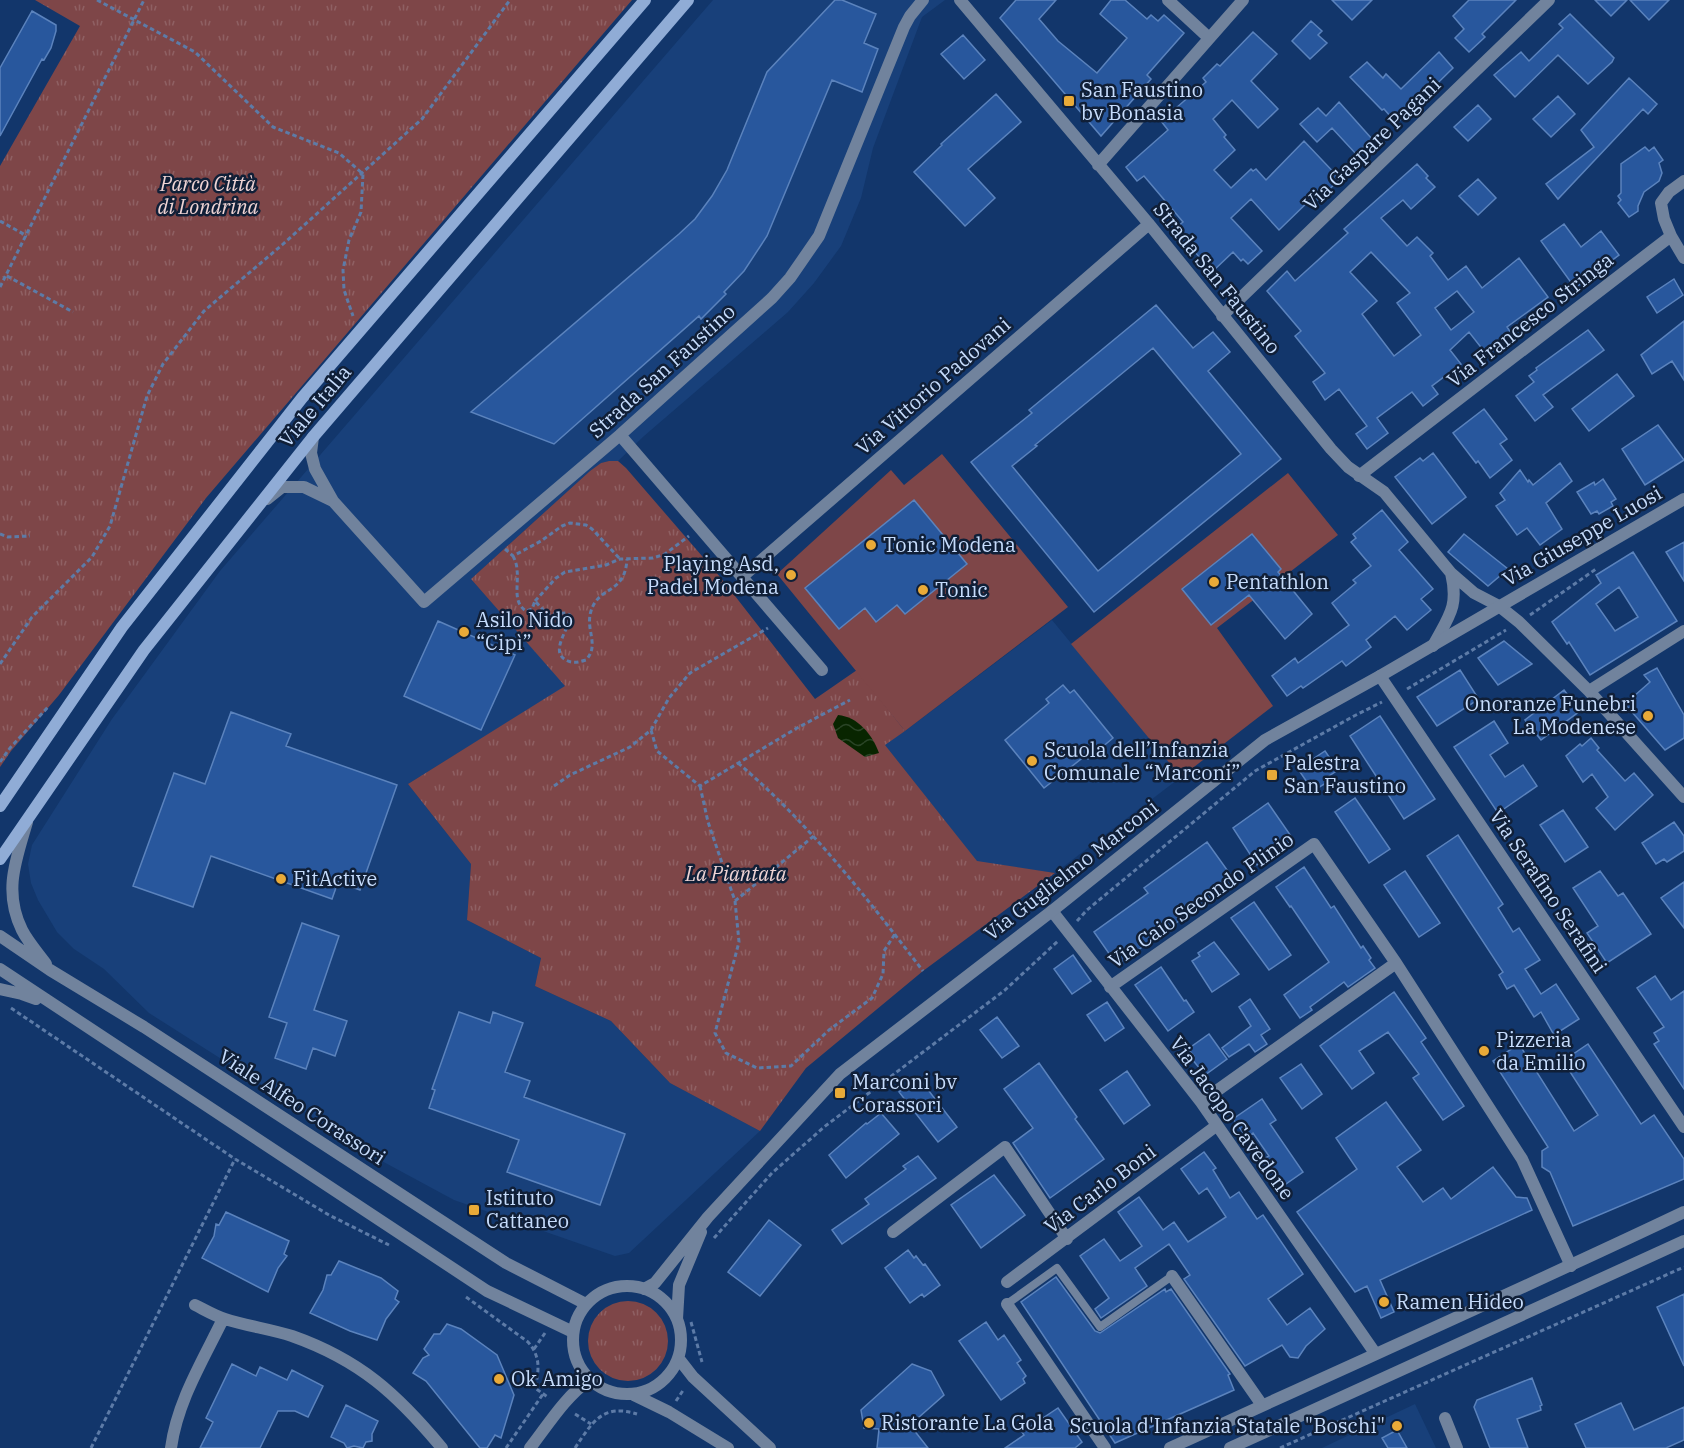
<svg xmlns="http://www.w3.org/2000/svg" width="1684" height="1448" font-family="'IBM Plex Serif',serif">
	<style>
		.built { fill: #18407a }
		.grass { fill: url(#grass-tufts) }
		.pitch { fill: #7e4648 }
		.water { fill: url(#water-waves) }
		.building { fill: #28579d; stroke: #5b83bd; stroke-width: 1.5; fill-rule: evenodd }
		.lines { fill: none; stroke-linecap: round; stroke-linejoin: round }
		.path { stroke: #5d7ba7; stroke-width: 3; stroke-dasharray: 4.5 3; stroke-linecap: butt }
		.service { stroke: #71839d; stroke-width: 8 }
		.minor { stroke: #71839d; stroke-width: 12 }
		.tertiary { stroke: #71839d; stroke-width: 12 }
		.secondary { stroke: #90acd6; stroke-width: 12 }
		.poi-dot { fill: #e9aa38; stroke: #101f37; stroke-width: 2 }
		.labels { text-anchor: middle; stroke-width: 5; stroke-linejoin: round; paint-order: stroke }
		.poi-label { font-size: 20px; fill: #c6dcfc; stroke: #101f37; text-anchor: start }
		.street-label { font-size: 20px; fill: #c6dcfc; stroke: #101f37 }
		.park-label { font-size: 20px; font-style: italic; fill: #efd4d4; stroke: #101f37 }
	</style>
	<defs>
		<pattern id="grass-tufts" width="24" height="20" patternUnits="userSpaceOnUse" patternTransform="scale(1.5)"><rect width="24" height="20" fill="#7e4648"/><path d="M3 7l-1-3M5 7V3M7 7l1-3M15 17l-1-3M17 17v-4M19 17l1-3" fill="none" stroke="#8f6063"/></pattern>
		<pattern id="water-waves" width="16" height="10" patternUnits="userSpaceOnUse" patternTransform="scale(1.5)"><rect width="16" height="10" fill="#082500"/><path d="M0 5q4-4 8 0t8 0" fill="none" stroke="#2a4426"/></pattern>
	</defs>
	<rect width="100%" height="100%" fill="#12366b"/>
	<path class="built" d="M713,0H945L922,17L873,148L861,198L841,246L814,283L788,312L644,436L618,461H609L601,463L590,471L471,579L566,686L408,784L471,864L467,920L541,958L535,986L611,1021L670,1083L760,1131L629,1253L615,1256L454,1200L380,1160L149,1013L104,969L74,949L57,932L38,900L31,883L28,864L32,845L112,719L220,571Z
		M1052,620L1181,777L1055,873L977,862L884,744L905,731Z
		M1415,1404L1436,1448H1322Z"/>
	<path class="grass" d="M35,0H632L206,498L59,695L11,751L0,767V166L80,26Z
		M609,461H618L626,468L721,578L815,699L857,670L905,731L885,745L977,861L1055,873L923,971L806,1068L760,1131L670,1083L611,1021L535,986L541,958L467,920L471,864L408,784L565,686L471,579L590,471L601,463Z
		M588 1341a40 40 0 1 1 80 0a40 40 0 1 1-80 0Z"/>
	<path class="pitch" d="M942,454L1068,607L905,731L777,574L891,470L904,485Z
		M1288,473L1338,535L1217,628L1273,706L1181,777L1071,644Z"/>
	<path class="water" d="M838,715C858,717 872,734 879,753L865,757L838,738L833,724Z"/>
	<path class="building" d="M835,0H842L876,14L864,43L878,49L862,92L832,80L767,236L744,271L724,292L726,294L701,319L699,316L554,444L471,412L679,234L695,219L712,196L727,170L767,72Z
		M1016,0H1056L1039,19L1058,41L1097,73L1127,38L1100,14L1111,0H1125L1147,19L1151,15L1158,21L1164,15L1184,33L1147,75L1151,79L1101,136L1000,18Z
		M1332,0H1372L1352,20Z
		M1469,0H1516L1482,34L1485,37L1469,52L1455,38L1464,29L1453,16Z
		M1595,0H1627L1611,16Z
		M1630,0H1669L1649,20Z
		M32,11L56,25V31L51,48L44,60L42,59L0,136V68Z
		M1570,14L1614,58L1612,62L1588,84L1558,55L1515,97L1494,75L1521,52L1529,61L1563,28L1559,24Z
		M1311,21L1322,31L1318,35L1327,43L1310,59L1292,41Z
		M1253,32L1277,54L1251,81L1278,109L1258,128L1232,100L1213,119L1226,135L1224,137L1235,150L1214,170L1231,188L1251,169L1253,171L1256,169L1266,180L1304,141L1340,179L1318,200L1314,196L1279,230L1251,199L1231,218L1262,251L1248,264L1243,259L1241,261L1233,252L1212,272L1189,245L1187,247L1173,230L1183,222L1144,176L1137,181L1126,167L1168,130L1161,121L1206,82L1203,78L1217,64L1220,66Z
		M963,35L985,60L964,79L941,54Z
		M1439,52L1453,68L1400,120L1393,114L1391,117L1384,109L1382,110L1350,77L1367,62L1383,78L1386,74L1401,89Z
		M1629,78L1657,104L1648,114L1643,109L1558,199L1546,184L1594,147L1581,130Z
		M996,94L1021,122L968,169L995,198L965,226L914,172L942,145L941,144Z
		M1558,96L1575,114L1551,137L1533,119Z
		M1339,102L1372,139L1356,154L1332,128L1317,142L1300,124L1318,108L1326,116Z
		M1478,105L1491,119L1468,141L1454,127Z
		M1645,147L1649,151L1654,147L1663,160L1659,163L1662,173L1659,181L1644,192L1638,206V211L1629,217L1618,203L1621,200L1618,196L1621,193V164Z
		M1417,164L1428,176L1426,178L1435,187L1411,209L1403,200L1381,218L1407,246L1417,237L1433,253L1430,256L1448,280L1466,266L1482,288L1519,258L1548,297L1507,327L1513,336L1487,355L1469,332L1450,350L1461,364L1432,386L1438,394L1423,406L1412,392L1377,418L1388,433L1367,449L1356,434L1367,426L1339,389L1325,400L1313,382L1325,373L1295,336L1301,331L1267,291L1287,271L1295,281L1348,233L1344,229ZM1371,252L1410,293L1397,303L1421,335L1394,356L1362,314L1377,301L1350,272ZM1457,291L1474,312L1451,330L1435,308Z
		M1478,179L1496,198L1478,215L1459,196Z
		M1564,224L1581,247L1601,231L1619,255L1575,288L1541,241Z
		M1674,279L1683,295L1657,313L1647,297Z
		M1156,305L1193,348L1213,332L1230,352L1208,371L1281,459L1094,612L971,462L1032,413L1029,410ZM1153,348L1241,454L1098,571L1012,466L1037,446L1035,445Z
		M1684,321V380L1672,361L1652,374L1641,355Z
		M1588,330L1604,350L1543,395L1553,407L1535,421L1516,396L1534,382L1529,376L1537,370L1536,368Z
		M1617,374L1634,396L1589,431L1572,409Z
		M1484,409L1507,439L1500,444L1512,460L1490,478L1478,461L1476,463L1453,433Z
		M1658,425L1684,460L1645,485L1622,449Z
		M1433,453L1466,497L1432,524L1395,477L1420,458L1423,461Z
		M1560,463L1572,481L1546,503L1562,529L1540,545L1527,528L1517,535L1496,506L1505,500L1500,493L1520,470L1528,482L1529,480L1533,485Z
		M1603,479L1616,499L1611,502L1613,506L1599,514L1597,511L1591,514L1577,492L1594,482L1595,485Z
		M914,500L967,564L905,614L897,605L876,622L865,608L839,629L805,588Z
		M1382,510L1408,542L1399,550L1433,589L1421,599L1431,610L1407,630L1395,616L1366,640L1371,647L1346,666L1342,661L1303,688L1301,686L1287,696L1272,676L1295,658L1298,663L1349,625L1332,603L1356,583L1353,580L1371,566L1351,542L1356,538L1353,534Z
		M1252,534L1281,569L1278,572L1312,614L1285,639L1249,595L1211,625L1182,589Z
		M1464,534L1508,569L1488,586L1448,552Z
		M1684,542V581L1666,552Z
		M1633,552L1677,621L1590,675L1569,642L1567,644L1552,622L1601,583L1596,575ZM1619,587L1638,617L1615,631L1596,604Z
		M438,621L515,655L481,730L404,696Z
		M1504,641L1532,664L1498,685L1478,658Z
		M1657,668L1684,715V738L1665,750L1625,704L1650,682L1644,675Z
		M1460,670L1478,698L1475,699L1476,701L1437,726L1417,697Z
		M1063,685L1070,693L1074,690L1113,738L1088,759L1085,756L1044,788L1005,740L1049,703L1046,699Z
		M1564,690L1580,711L1541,740L1525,720Z
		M231,712L291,734L286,746L397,785L360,890L338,882L332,899L211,856L193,907L133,886L174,773L205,784Z
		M1380,716L1435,799L1404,819L1350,736Z
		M1494,721L1508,743L1490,755L1505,777L1523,765L1537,786L1498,813L1454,747Z
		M1591,738L1599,748L1597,750L1625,781L1634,773L1653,795L1615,830L1596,808L1608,797L1592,774L1583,782L1566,756L1580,744L1582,746Z
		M1325,751L1338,770L1329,776L1331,780L1313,791L1298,769Z
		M1355,798L1390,849L1369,863L1335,812Z
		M1268,803L1293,839L1257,865L1233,828Z
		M1563,810L1588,847L1565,862L1540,825Z
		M1674,822L1684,836V851L1667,862L1664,859L1656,864L1642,843Z
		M1458,835L1503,904L1498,908L1513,932L1519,928L1540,960L1525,969L1541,994L1556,984L1579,1019L1554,1035L1541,1012L1534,1017L1514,985L1507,989L1499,975L1503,972L1427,856Z
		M1207,842L1235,881L1117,965L1094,932L1148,893L1144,888Z
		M1304,867L1331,908L1334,906L1361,948L1363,946L1371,958L1369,960L1375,968L1348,987L1344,982L1310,1007L1312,1010L1300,1018L1284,995L1329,962L1291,906L1290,907L1276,887Z
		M1405,871L1440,923L1419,937L1384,885Z
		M1600,871L1618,896L1623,893L1651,934L1607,963L1587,933L1598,926L1573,888Z
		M1684,882V928L1661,898Z
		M1254,902L1291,955L1269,970L1231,918Z
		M302,923L339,936L314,1010L347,1021L335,1056L313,1048L306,1069L275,1058L287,1023L269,1017Z
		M1214,942L1239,974L1212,992L1192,961L1200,956L1198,953Z
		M1073,955L1091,981L1072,994L1054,969Z
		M1161,967L1184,1001L1186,1000L1194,1012L1168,1031L1135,985Z
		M1655,976L1671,1000L1684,991V1089L1654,1044L1659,1041L1654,1033L1664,1027L1637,988Z
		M1394,992L1426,1038L1421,1042L1464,1106L1443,1120L1413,1078L1419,1074L1388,1032L1359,1051L1374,1073L1352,1089L1320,1046Z
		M1250,999L1270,1029L1261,1035L1267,1044L1255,1052L1249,1044L1229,1057L1222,1048L1251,1026L1239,1007Z
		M1107,1002L1124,1028L1105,1041L1087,1015Z
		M459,1012L490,1023L493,1012L523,1023L505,1072L530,1081L524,1097L625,1134L600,1205L507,1172L519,1140L429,1108L435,1090L432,1089Z
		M997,1017L1019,1046L1002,1058L980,1030Z
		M1209,1034L1227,1059L1205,1075L1191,1058L1194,1056L1188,1049Z
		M1519,1044L1574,1131L1598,1115L1563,1061L1588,1044L1641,1124L1654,1115L1684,1159V1179L1573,1226L1550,1172L1542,1167V1151L1548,1147L1493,1061Z
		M1039,1063L1077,1117L1075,1119L1104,1159L1050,1198L1013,1143L1033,1128L1004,1089Z
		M1301,1064L1322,1094L1302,1109L1280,1078Z
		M1127,1071L1150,1105L1124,1124L1100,1090Z
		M918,1077L957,1127L938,1142L899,1092Z
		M1262,1099L1276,1120L1270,1124L1303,1172L1283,1186L1262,1160L1269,1156L1253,1133L1247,1138L1233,1119Z
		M1386,1102L1421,1150L1397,1167L1423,1202L1443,1188L1451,1199L1493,1167L1516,1197L1527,1198L1532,1210L1380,1280L1394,1312L1381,1318L1367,1286L1355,1292L1297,1212L1357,1169L1336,1138Z
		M881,1113L899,1134L846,1178L829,1155L866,1123L867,1124Z
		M1204,1152L1216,1168L1213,1170L1230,1198L1239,1192L1257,1219L1263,1215L1303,1274L1268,1299L1287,1325L1310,1308L1325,1329L1306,1346L1298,1358L1290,1357L1282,1345L1245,1366L1184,1279L1190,1275L1169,1244L1135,1268L1147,1286L1101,1318L1095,1309L1109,1298L1080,1256L1104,1239L1120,1261L1142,1246L1118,1212L1139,1197L1163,1230L1174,1222L1188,1242L1226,1217L1207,1188L1199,1194L1181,1169Z
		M918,1156L936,1178L842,1244L832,1230L869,1204L865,1199L906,1169L903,1166Z
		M994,1175L1025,1215L981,1248L951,1205Z
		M226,1212L289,1241L284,1254L287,1256L278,1268L268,1292L202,1258L214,1236L216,1224L219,1225Z
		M769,1220L801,1245L760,1296L728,1272Z
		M908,1250L914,1258L916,1256L923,1265L925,1264L940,1285L924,1297L922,1294L910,1303L885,1268Z
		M339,1261L381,1278L398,1291L395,1299L399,1302L386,1319L377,1340L350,1331L310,1313L323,1290L327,1275H331Z
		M1056,1277L1095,1331L1100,1333L1165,1289L1166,1292L1171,1289L1230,1374L1228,1375L1234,1390L1115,1443L1021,1302Z
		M1684,1294V1366L1657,1307Z
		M986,1322L998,1340L1004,1335L1021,1360L1017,1363L1026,1376L1023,1379L1025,1383L1001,1400L959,1341Z
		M447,1324L461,1329L497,1355L514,1395L501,1438L495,1435L487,1448H480L426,1381L413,1373L423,1358L429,1355L424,1349L434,1334H440Z
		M232,1364L256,1376L260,1367L287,1380L292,1370L323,1386L308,1417L295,1411H278L260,1448H200L213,1422L206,1418Z
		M912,1364L931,1371L944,1395L910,1425L928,1448H877L879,1429L864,1428L861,1410Z
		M1532,1378L1542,1405L1540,1406L1541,1410L1517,1419L1528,1448H1490L1474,1407L1477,1400Z
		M1621,1403L1634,1430L1684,1407V1440L1666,1448H1586L1575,1424Z
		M346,1405L378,1421L372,1434V1441L366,1442L363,1448L354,1446L347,1448L344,1443L331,1437Z
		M1058,1408L1082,1442L1075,1448H1005L1024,1435L1022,1432Z
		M1397,1430L1407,1448H1388L1382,1438Z"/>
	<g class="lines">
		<path class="path" d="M97,0L195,52L273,127L339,153L363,174L361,212L349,240L343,270L344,290L353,316
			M0,221L27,236
			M7,276L73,312
			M0,287L144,0
			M0,534L8,537L30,536
			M505,549L513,556L541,541L562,526L570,523L586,525L592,529L620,559
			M513,556C515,560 517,565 517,570C519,584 512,602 526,611L532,609L535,601L547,614L566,613L570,615C570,629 549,651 566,660C573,664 579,662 586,660C600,645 585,630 591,611C599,585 625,595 627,559
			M535,601L556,578L565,572L606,565L620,559L653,558L665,554L689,536
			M1530,615L1596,569
			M0,664L32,617L92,557L110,526L147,396L163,364L204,311L282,245L422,119L510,0
			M1407,689L1506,630
			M651,730L657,751L700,786L797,728L850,700
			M0,762L10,748L49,706
			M738,763C809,823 866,897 923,971
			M554,786L570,775L630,747L651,730L669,698L690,673L768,628
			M700,786L708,822L735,901L739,942L715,1033L726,1053L757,1068L791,1066L829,1030L872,998L883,974L884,951L895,934
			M735,901L815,835
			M1077,921L1087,910L1255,771L1354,716L1382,702
			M11,1008L235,1159L329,1215L389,1245
			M714,1238L772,1173L824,1127L1005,990L1058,941
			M466,1297L528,1342C541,1357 539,1370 535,1388L549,1398
			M691,1322L702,1362
			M534,1349L545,1333
			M676,1401L684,1389
			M575,1414L591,1424
			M91,1448L235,1159
			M506,1448L543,1394
			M575,1448C592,1423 602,1403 637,1414
			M1280,1448L1684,1267"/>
		<path class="service" d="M1007,1304L1057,1268L1100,1327L1172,1276"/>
		<path class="minor" d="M960,0L1149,224L1331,449L1348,467L1384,492L1451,573L1474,593L1499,606L1519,622L1589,691L1684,797
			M1168,0L1209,38
			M1098,165L1243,0
			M1671,236L1684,258
			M1222,316L1549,0
			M620,435L822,670
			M313,437L311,453L315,469L333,501L424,602L620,435L772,298L790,278L819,236L904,27L910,16L923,0
			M1359,476L1671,236L1664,219L1661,203L1669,192L1684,181
			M267,499L282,487H304L333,501
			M742,577L1149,224
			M1433,646C1449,616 1459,607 1451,573
			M1380,676L1684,1127
			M1589,691L1684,631
			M1052,911L1201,1102L1375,1353
			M1110,987L1314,844L1396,963L1522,1159L1571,1266
			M1201,1102L1396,963
			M893,1232L1005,1147L1067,1239
			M1172,1276L1262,1405
			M1007,1282L1216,1126
			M1007,1304L1105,1448
			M195,1305C205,1310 215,1316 225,1319C247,1326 270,1329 292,1336C360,1360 397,1394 442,1448
			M1445,1418L1457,1448
			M171,1448C177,1402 203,1360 223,1319
			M530,1448C548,1425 565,1397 589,1380"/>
		<path class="tertiary" d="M27,822C16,860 3,891 22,930C28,942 38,953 46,964
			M0,936L50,970L144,1027L506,1263L586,1304
			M0,969L487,1291L573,1332
			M0,989L22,994L36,999
			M573 1340a54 54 0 1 1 108 0a54 54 0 1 1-108 0Z
			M644,1289L655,1283L708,1217L840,1074L1052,911L1265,740L1380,676L1684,499
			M677,1319L679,1285L701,1232
			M679,1359L693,1377L770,1448
			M634,1395L669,1412L728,1448
			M1170,1448C1341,1369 1514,1293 1684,1212
			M1230,1448L1684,1241"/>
		<path class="secondary" d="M0,806L122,627L302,398L645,0
			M0,859L144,650L313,437L688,0"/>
	</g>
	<g class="poi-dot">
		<rect x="1063" y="95" width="12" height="12" rx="3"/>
		<circle cx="871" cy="545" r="6"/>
		<circle cx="791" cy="575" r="6"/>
		<circle cx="1214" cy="582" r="6"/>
		<circle cx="923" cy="590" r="6"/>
		<circle cx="464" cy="632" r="6"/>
		<circle cx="1648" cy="716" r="6"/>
		<circle cx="1032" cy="761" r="6"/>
		<rect x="1266" y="769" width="12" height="12" rx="3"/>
		<circle cx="281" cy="879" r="6"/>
		<circle cx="1484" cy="1051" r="6"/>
		<rect x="834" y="1087" width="12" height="12" rx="3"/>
		<rect x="468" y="1204" width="12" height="12" rx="3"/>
		<circle cx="1384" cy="1302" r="6"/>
		<circle cx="499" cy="1379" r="6"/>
		<circle cx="869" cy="1423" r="6"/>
		<circle cx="1397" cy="1426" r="6"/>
	</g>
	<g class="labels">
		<g class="poi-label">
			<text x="1081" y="97">San Faustino<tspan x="1081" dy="23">bv Bonasia</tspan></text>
			<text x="883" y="552">Tonic Modena</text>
			<text x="779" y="571" text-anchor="end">Playing Asd,<tspan x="779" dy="23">Padel Modena</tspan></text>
			<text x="1226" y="589">Pentathlon</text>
			<text x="935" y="597">Tonic</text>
			<text x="476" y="627">Asilo Nido<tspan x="476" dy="23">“Cipì”</tspan></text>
			<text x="1636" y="711" text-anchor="end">Onoranze Funebri<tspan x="1636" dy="23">La Modenese</tspan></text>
			<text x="1044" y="757">Scuola dell’Infanzia<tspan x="1044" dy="23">Comunale “Marconi”</tspan></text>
			<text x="1284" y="770">Palestra<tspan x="1284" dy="23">San Faustino</tspan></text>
			<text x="293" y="886">FitActive</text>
			<text x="1496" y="1047">Pizzeria<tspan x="1496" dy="23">da Emilio</tspan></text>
			<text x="852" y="1089">Marconi bv<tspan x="852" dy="23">Corassori</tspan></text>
			<text x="486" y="1205">Istituto<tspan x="486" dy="23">Cattaneo</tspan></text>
			<text x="1396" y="1309">Ramen Hideo</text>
			<text x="511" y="1386">Ok Amigo</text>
			<text x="881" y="1430">Ristorante La Gola</text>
			<text x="1385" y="1433" text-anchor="end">Scuola d'Infanzia Statale "Boschi"</text>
		</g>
		<g class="street-label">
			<text transform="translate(1372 144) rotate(-44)" y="7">Via Gaspare Pagani</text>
			<text transform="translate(1217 278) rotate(51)" y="7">Strada San Faustino</text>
			<text transform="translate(1530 320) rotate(-38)" y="7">Via Francesco Stringa</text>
			<text transform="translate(662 371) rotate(-42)" y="7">Strada San Faustino</text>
			<text transform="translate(933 386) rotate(-41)" y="7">Via Vittorio Padovani</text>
			<text transform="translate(315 406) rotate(-50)" y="7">Viale Italia</text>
			<text transform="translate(1582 536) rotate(-30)" y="7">Via Giuseppe Luosi</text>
			<text transform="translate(1071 870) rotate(-38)" y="7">Via Guglielmo Marconi</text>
			<text transform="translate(1548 891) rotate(56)" y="7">Via Serafino Serafini</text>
			<text transform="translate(1201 900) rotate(-35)" y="7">Via Caio Secondo Plinio</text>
			<text transform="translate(302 1107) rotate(33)" y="7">Viale Alfeo Corassori</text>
			<text transform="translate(1232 1118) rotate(54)" y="7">Via Jacopo Cavedone</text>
			<text transform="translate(1100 1189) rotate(-37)" y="7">Via Carlo Boni</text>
		</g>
		<g class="park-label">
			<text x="208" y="191">Parco Città<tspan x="208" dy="23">di Londrina</tspan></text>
			<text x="736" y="881">La Piantata</text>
		</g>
	</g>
</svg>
